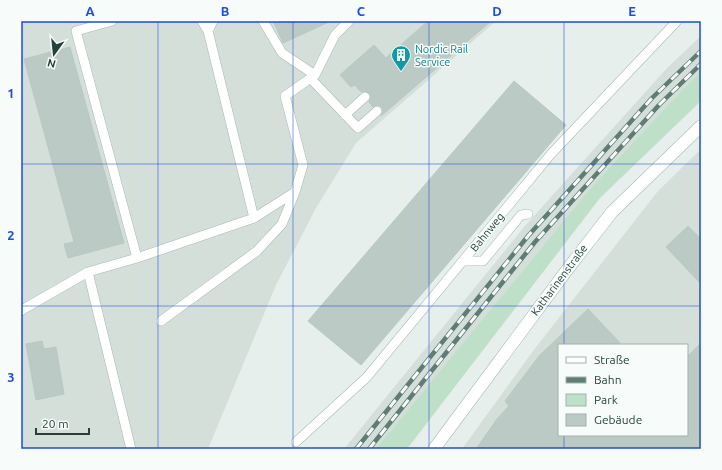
<svg xmlns="http://www.w3.org/2000/svg" width="722" height="470" font-family="Ubuntu,sans-serif">
	<style>
		.built { fill: #d4dfda; fill-rule: evenodd }
		.green { fill: #bfe0c8 }
		.building { fill: #bbcac4; stroke: #b8c9c2 }
		.lines { fill: none; stroke-linecap: round; stroke-linejoin: round }
		.service-casing { stroke: #a8b8b2; stroke-width: 10 }
		.minor-casing { stroke: #a8b8b2; stroke-width: 13 }
		.service { stroke: #fff; stroke-width: 9 }
		.minor { stroke: #fff; stroke-width: 12 }
		.rail-casing { stroke: #5f7d75; stroke-width: 4.5 }
		.rail { stroke: #f7fbf9; stroke-width: 3; stroke-dasharray: 9; stroke-linecap: butt }
		.grid { fill: none; stroke: #1d4ed8; stroke-width: 1; stroke-opacity: 0.55 }
		.labels { text-anchor: middle; stroke-width: 3; stroke-linejoin: round; paint-order: stroke }
		.culture-label { font-size: 11px; fill: #0d838f; stroke: #f7fbf9; text-anchor: start }
		.street-label { font-size: 11px; fill: #24423a; stroke: #f7fbf9 }
		.neatline { fill: none; stroke: #1d4ed8; stroke-width: 1.5 }
		.grid-label { font-size: 13px; text-anchor: middle; font-weight: bold; fill: #1d4ed8 }
	</style>
	<rect width="100%" height="100%" fill="#e6efeb"/>
	<path class="built" d="M21,21H496L356,143L316,208L276,285L208,449H21Z
		M701,36V72L683,89L594,184L377,449H344L524,227L667,68Z
		M701,149V449H462L533,351L658,191ZM559,345H687V435H559Z"/>
	<path class="green" d="M701,72V101L600,198L407,449H376L594,184L683,89Z"/>
	<path class="building" d="M273,21H331L283,43Z
		M428,21H491L381,116L383,112L382,107L378,105L373,107L369,102L371,96L369,93L364,91L361,92L355,85L351,87L340,75L374,45L386,58Z
		M70,47L124,243L68,258L64,244L74,242L24,59Z
		M514,81L566,125L361,365L308,321Z
		M688,226L701,239V284L666,247Z
		M588,309L622,345H559V435H687V357L701,343V449H476L497,419L509,406L505,401L539,356Z
		M42,341L44,349L56,347L64,394L36,400L26,344Z"/>
	<g class="lines">
		<defs>
			<path id="service" d="M112,21L76,31L137,258
				M263,21L282,53L315,75
				M208,31L213,21
				M310,78L358,128L377,111
				M345,115L365,97
				M254,218L295,192L303,165L285,96L315,75L335,35L349,21
				M463,261H483L521,215L528,214
				M88,272L131,449
				M21,311L27,307L88,272L137,258L254,218L208,31L202,21
				M161,321L257,251L282,224L295,192
				M296,442L367,377L551,154L677,21"/>
			<path id="minor" d="M434,449L570,266L612,212L701,126"/>
		</defs>
		<use href="#service" class="service-casing"/>
		<use href="#minor" class="minor-casing"/>
		<use href="#service" class="service"/>
		<use href="#minor" class="minor"/>
		<defs>
			<path id="rail" d="M356,449L528,236L652,98L701,51
				M369,449L535,242L659,105L701,64"/>
		</defs>
		<use href="#rail" class="rail-casing"/>
		<use href="#rail" class="rail"/>
	</g>
	<path class="grid" d="M158,21V449M293,21V449M429,21V449M564,21V345M21,164H701M21,306H701M564,435V449"/>
	<defs>
		<symbol id="building-pin" viewBox="-11 -11 22 30"><path d="M0 17L-7.5 6A9.5 9.5 0 1 1 7.5 6Z" fill="#0f9aa8" stroke="#f7fbf9"/><path d="M-4-6H4V6H1V3H-1V6H-4ZM-2.5-4.3h1.7v1.8h-1.7ZM.8-4.3h1.7v1.8H.8ZM-2.5-1h1.7V.8h-1.7ZM.8-1h1.7V.8H.8Z" fill="#fff"/></symbol>
	</defs>
	<g fill-rule="evenodd">
		<use href="#building-pin" x="390" y="44" width="22" height="30"/>
	</g>
	<g class="labels">
		<g class="culture-label">
			<text x="415" y="53">Nordic Rail<tspan x="415" dy="13">Service</tspan></text>
		</g>
		<g class="street-label">
			<text transform="translate(487 232) rotate(-51)" y="4">Bahnweg</text>
			<text transform="translate(559 280) rotate(-53)" y="4">Katharinenstraße</text>
		</g>
	</g>
	<rect width="722" height="470" fill="none" stroke="#f7fbf9" stroke-width="44"/>
	<rect x="558" y="344" width="130" height="92" fill="#f7fbf9" stroke="#a3b1ad"/>
	<rect x="566" y="357" width="20" height="6" fill="#ffffff" stroke="#a3b1ad"/>
	<text x="594" y="364" font-size="12" fill="#24423a">Straße</text>
	<rect x="566" y="377" width="20" height="6" fill="#5f7d75" stroke="#a3b1ad"/>
	<text x="594" y="384" font-size="12" fill="#24423a">Bahn</text>
	<rect x="566" y="394" width="20" height="12" fill="#bfe0c8" stroke="#a3b1ad"/>
	<text x="594" y="404" font-size="12" fill="#24423a">Park</text>
	<rect x="566" y="414" width="20" height="12" fill="#bbcac4" stroke="#a3b1ad"/>
	<text x="594" y="424" font-size="12" fill="#24423a">Gebäude</text>
	<g transform="translate(54 54) rotate(195)" stroke="#f7fbf9" stroke-width="3" paint-order="stroke">
	<path d="M0-3L7 15L0 10L-7 15Z" fill="#24423a"/>
	<text y="-6" font-size="11" font-weight="bold" text-anchor="middle" fill="#24423a">N</text>
	</g>
	<path d="M36 428v6h53v-6" fill="none" stroke="#24423a" stroke-width="2"/>
	<text x="42" y="428" font-size="12" fill="#24423a" stroke="#f7fbf9" stroke-width="3" paint-order="stroke">20 m</text>
	<rect x="22" y="22" width="678" height="426" class="neatline"/>
	<g class="grid-label">
		<text x="90" y="16">A</text>
		<text x="225" y="16">B</text>
		<text x="361" y="16">C</text>
		<text x="497" y="16">D</text>
		<text x="632" y="16">E</text>
		<text x="11" y="98">1</text>
		<text x="11" y="240">2</text>
		<text x="11" y="382">3</text>
	</g>
</svg>
